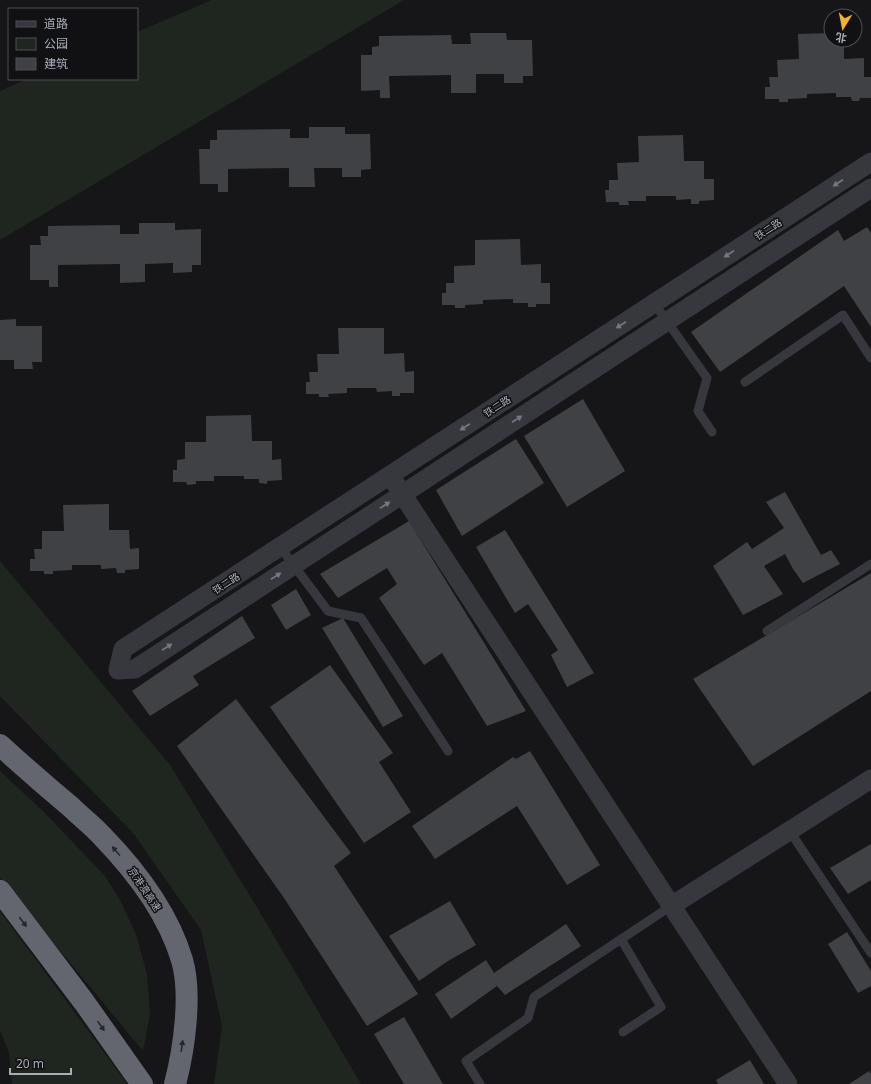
<svg xmlns="http://www.w3.org/2000/svg" width="871" height="1084" font-family="'Noto Sans','Noto Sans SC',sans-serif">
	<style>
		.green { fill: #1e261f }
		.building { fill: #404145 }
		.lines { fill: none; stroke-linecap: round; stroke-linejoin: round }
		.lane { stroke: #37383d; stroke-width: 9 }
		.street { stroke: #37383d; stroke-width: 19 }
		.highway { stroke: #63666e; stroke-width: 22 }
		.oneway { fill: #757881 }
		.oneway2 { fill: #26262a }
		.labels { text-anchor: middle; stroke-width: 3; stroke-linejoin: round; paint-order: stroke }
		.street-label { font-size: 10px; fill: #a8adb8; stroke: #111113 }
	</style>
	<rect width="100%" height="100%" fill="#161618"/>
	<path class="green" d="M212,0H404L0,240V91L27,79H137V32Z
		M0,561L170,765L261,914L361,1084H214L222,1026L201,930L133,833L0,696Z
		M0,771L44,812L105,876L120,900L136,934L147,974L150,1014L143,1051L0,878Z
		M0,911L126,1082V1084H12L9,1053L0,1030Z"/>
	<path class="building" d="M470,33H506L507,40H532L533,76H523V83H504V74H476V93H451V75L389,76L390,98H380V90L361,91V55H372V47L379,46V36L451,35L452,44H471Z
		M831,33V40H844V59L864,58V77H871V98H860L859,101H852L851,97H836V93L807,94V98L788,99V102H779V99H765V87H770L769,77H778L777,60L799,59L798,34Z
		M309,127H345V134H370L371,169L361,170V177H342V168H314L315,187H289V168L228,169V192H218V184H200L199,149H210V140H217V130L290,129V138H309Z
		M683,135L684,161H704V179H714V200L699,201V204H691V199L676,200V196H646V201H628L629,205H619V202H606L605,190H609V180H618L617,163L639,162L638,136Z
		M139,223H175V230L201,229V265H192V272L173,273V263L145,264V282L120,283V264L58,265V287H49V280H30V245H41L40,236H48V226L120,225V234H139Z
		M867,227L871,233V327L844,286L720,372L691,332L838,230L844,241Z
		M520,239L521,265L541,264V283H550V304H536V307H528V303H513V299L483,300V304L465,305V308H455V305H442V293H446V283H454V266L475,265V240Z
		M16,319V326H42V362H32L33,369H14V360H0V320Z
		M338,328H384V354L404,353L405,372L414,371V393H400V396H392V391L377,392L376,388H347V393L328,394L329,397H319V394H306V382H310L309,372H318L317,354H339Z
		M583,399L625,471L567,507L524,436Z
		M251,415L252,441H272V460L281,459L282,480L267,481V484L259,483V479H244V476H214V481H196V484L187,485L186,482H173V470H177V460L185,459V442H206V416Z
		M516,439L544,483L462,536L436,490Z
		M785,492L821,555L831,550L840,564L803,583L793,569L785,554L764,566L783,594L743,615L713,566L747,542L752,549L784,528L766,502Z
		M109,504V530H129L130,549L139,548V569L125,570V573H117L116,568L101,569V565H72V570L53,571V574H44V571H30V559H35L34,549H42V531H64L63,505Z
		M409,521L526,711L487,726L442,653L424,665L379,598L397,584L387,568L338,598L320,574Z
		M505,530L594,673L567,687L551,655L558,650L528,604L515,613L476,547Z
		M871,573V691L753,766L693,679Z
		M296,589L311,615L286,630L271,605Z
		M242,616L255,638L193,676L199,685L150,716L132,691Z
		M343,618L403,716L383,727L322,628Z
		M330,665L393,753L379,762L411,812L364,843L270,707Z
		M236,699L351,853L334,866L418,994L367,1026L284,898L177,746Z
		M530,751L600,865L567,885L517,806L435,859L412,826L513,757L516,759Z
		M871,844V880L848,894L830,868Z
		M450,901L476,945L448,961L419,981L389,936Z
		M566,924L581,946L505,995L497,986L451,1019L435,994L486,960L494,973Z
		M847,932L871,971V986L858,993L828,944Z
		M404,1017L443,1084H404L374,1034Z
		M750,1060L764,1084H718L716,1080Z
		M869,1071L871,1074V1084H849Z"/>
	<g class="lines">
		<path class="lane" d="M654,303L707,378L698,411L712,432
			M745,382L843,315L871,358
			M280,547L328,611L361,618L448,751
			M767,631L871,564
			M789,830L871,953
			M621,939L661,1007L623,1032
			M480,1084L466,1061L528,1018L534,997L671,906"/>
		<path class="street" d="M871,162L123,649L118,670L135,669L871,188
			M395,483L788,1084
			M671,906L871,779"/>
		<path class="highway" d="M0,745C23,766 47,787 71,807C81,817 93,826 102,836C136,871 168,913 182,960C192,994 184,1050 175,1084
			M0,891L84,1002L142,1084"/>
	</g>
	<defs><path id="oneway-solid" d="M-6-.8H1V-3.2L6.5 0L1 3.2V.8H-6Z"/></defs>
	<g class="oneway">
		<use href="#oneway-solid" transform="translate(838 183) rotate(147)"/>
		<use href="#oneway-solid" transform="translate(729 254) rotate(147)"/>
		<use href="#oneway-solid" transform="translate(621 325) rotate(147)"/>
		<use href="#oneway-solid" transform="translate(517 419) rotate(-33)"/>
		<use href="#oneway-solid" transform="translate(465 427) rotate(147)"/>
		<use href="#oneway-solid" transform="translate(385 505) rotate(-33)"/>
		<use href="#oneway-solid" transform="translate(276 576) rotate(-33)"/>
		<use href="#oneway-solid" transform="translate(167 647) rotate(-33)"/>
	</g>
	<g class="oneway2">
		<use href="#oneway-solid" transform="translate(116 851) rotate(-131)"/>
		<use href="#oneway-solid" transform="translate(23 922) rotate(53)"/>
		<use href="#oneway-solid" transform="translate(101 1026) rotate(55)"/>
		<use href="#oneway-solid" transform="translate(182 1046) rotate(-82)"/>
	</g>
	<g class="labels">
		<g class="street-label">
			<text transform="translate(768 229) rotate(-33)" y="4">铁二路</text>
			<text transform="translate(497 406) rotate(-33)" y="4">铁二路</text>
			<text transform="translate(226 583) rotate(-33)" y="4">铁二路</text>
			<text transform="translate(145 889) rotate(56)" y="4">京港澳高速</text>
		</g>
	</g>
	<rect x="8" y="8" width="130" height="72" fill="#111113" stroke="#4d4f55"/>
	<rect x="16" y="21" width="20" height="6" fill="#37383d" stroke="#4d4f55"/>
	<text x="44" y="28" font-size="12" fill="#a8adb8">道路</text>
	<rect x="16" y="38" width="20" height="12" fill="#1e261f" stroke="#4d4f55"/>
	<text x="44" y="48" font-size="12" fill="#a8adb8">公园</text>
	<rect x="16" y="58" width="20" height="12" fill="#404145" stroke="#4d4f55"/>
	<text x="44" y="68" font-size="12" fill="#a8adb8">建筑</text>
	<g transform="translate(843 28) rotate(190)"><circle r="19" fill="#111113" stroke="#4d4f55"/>
	<path d="M0-3L7 15L0 10L-7 15Z" fill="#f2b134"/>
	<text y="-6" font-size="11" font-weight="bold" text-anchor="middle" fill="#a8adb8">北</text>
	</g>
	<path d="M10 1068v6h61v-6" fill="none" stroke="#a8adb8" stroke-width="2"/>
	<text x="16" y="1068" font-size="12" fill="#a8adb8" stroke="#111113" stroke-width="3" paint-order="stroke">20 m</text>
</svg>
